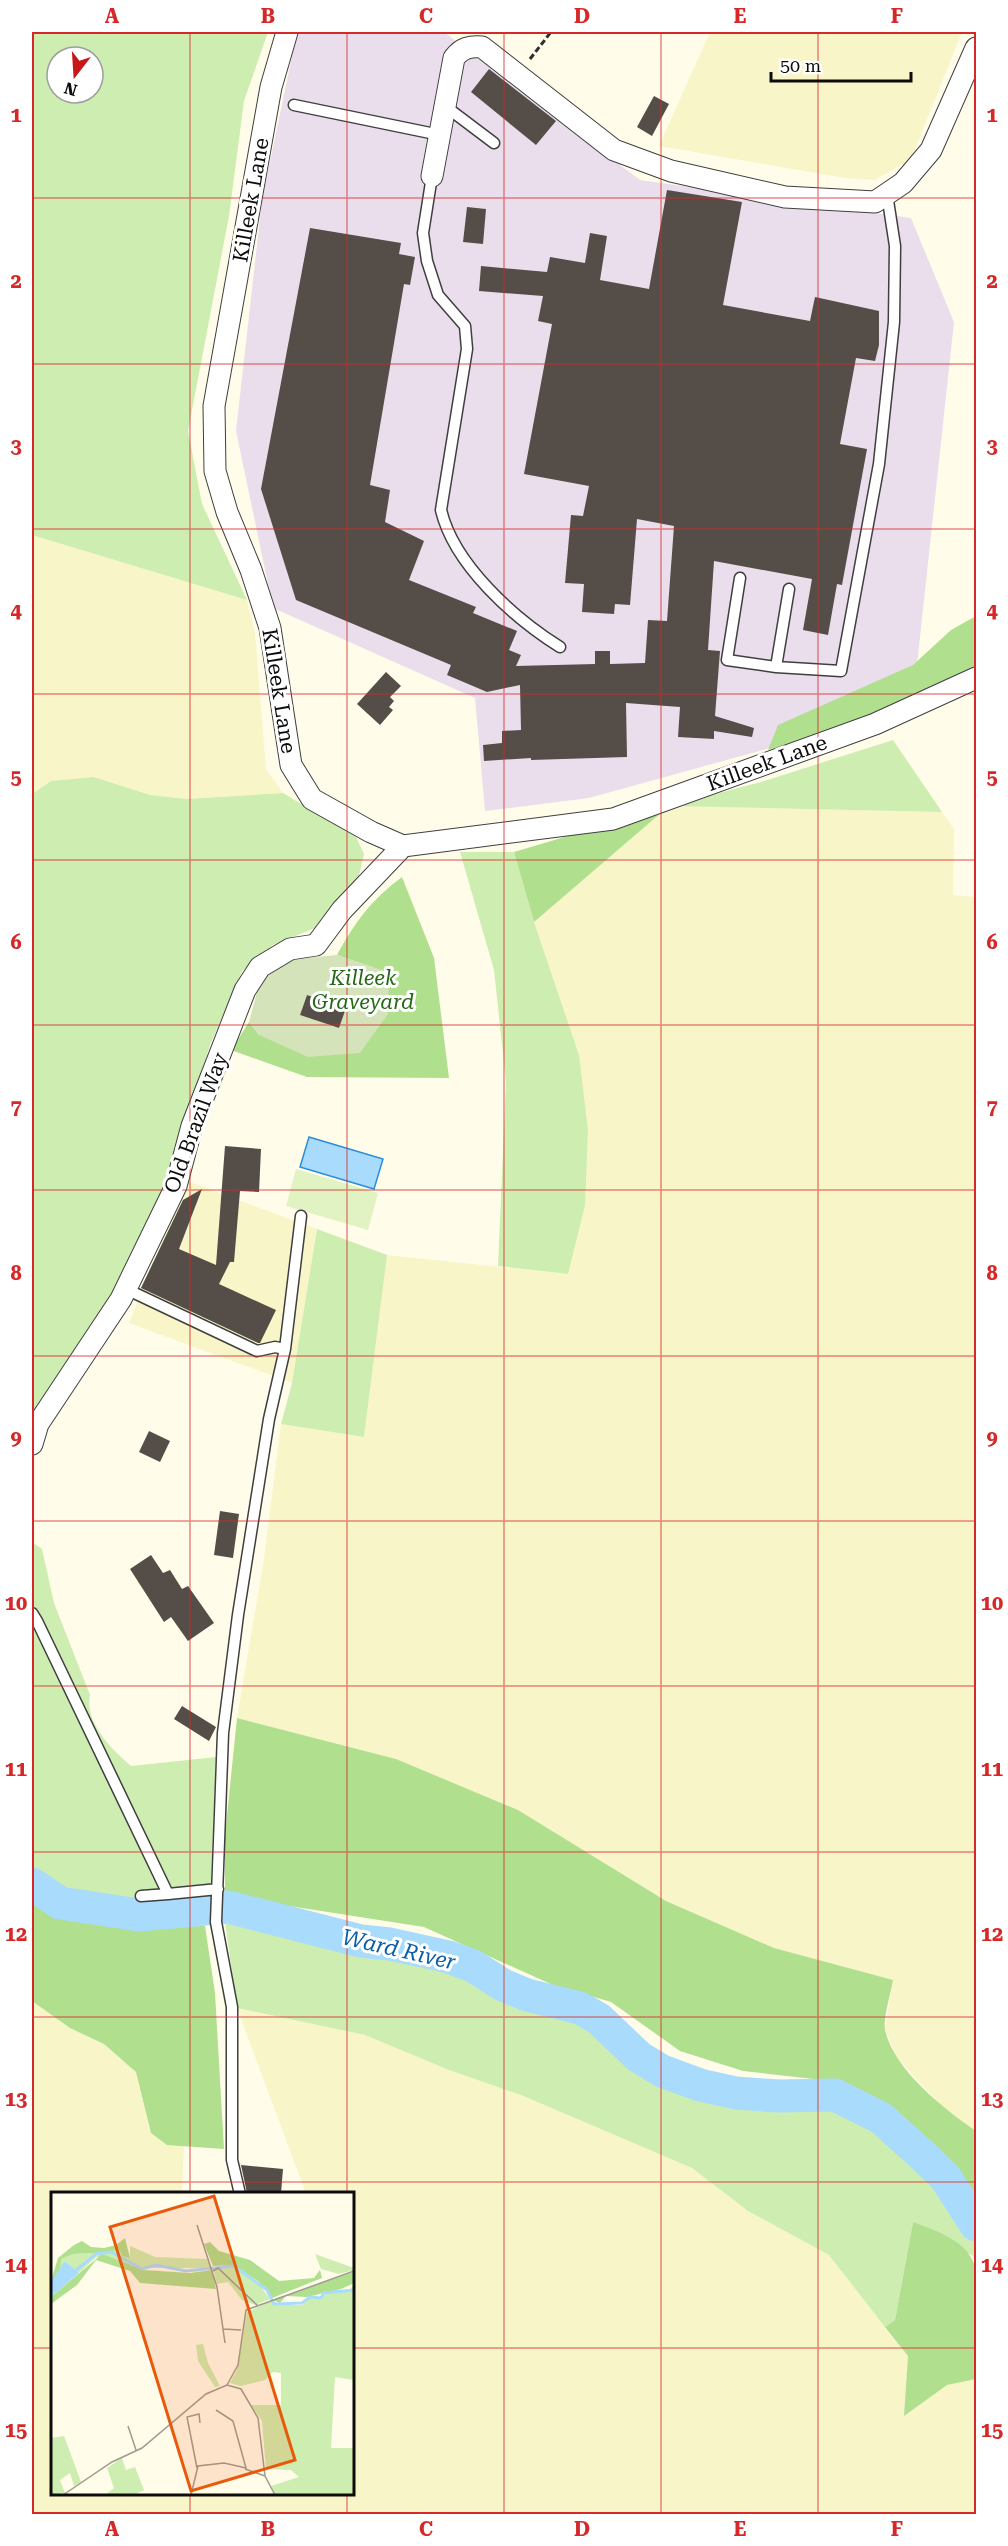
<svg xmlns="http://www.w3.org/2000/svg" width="1008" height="2546" font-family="'Roboto Serif',serif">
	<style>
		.industrial { fill: #ebdeec }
		.farmland { fill: #f8f5c8 }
		.green { fill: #ceedb0; fill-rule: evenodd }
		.forest { fill: #b0df8e }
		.cemetery { fill: #d4e3ba; fill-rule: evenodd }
		.pitch { fill: #e1f3c3 }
		.water { fill: #a9dbfc; stroke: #298fda; stroke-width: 1.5 }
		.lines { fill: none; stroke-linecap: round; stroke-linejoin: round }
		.river { stroke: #a9dbfc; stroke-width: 33 }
		.building { fill: #554d47 }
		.lane-casing { stroke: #3f3f3f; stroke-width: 13 }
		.street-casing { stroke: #3f3f3f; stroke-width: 23 }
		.path { stroke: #2e2e2e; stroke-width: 3; stroke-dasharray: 6 3; stroke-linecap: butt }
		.lane { stroke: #fff; stroke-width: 10 }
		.street { stroke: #fff; stroke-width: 21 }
		.grid { fill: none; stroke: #d62828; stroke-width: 1.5; stroke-opacity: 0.55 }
		.labels { text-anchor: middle; stroke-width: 6; stroke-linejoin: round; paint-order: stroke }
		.street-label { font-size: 21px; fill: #0c0c0c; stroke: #fff }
		.park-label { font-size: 21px; font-style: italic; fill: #256916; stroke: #fff }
		.water-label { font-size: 22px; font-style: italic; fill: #0a5fa8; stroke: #fff }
		.inset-river { fill: none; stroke: #a9dbfc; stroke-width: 3 }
		.inset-road { fill: none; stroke: #9e9c91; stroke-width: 1.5 }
		.view { fill: #e8590c; fill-opacity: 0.15; stroke: #e8590c; stroke-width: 3 }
		.inset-edge { fill: none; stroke: #0c0c0c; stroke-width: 3 }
		.neatline { fill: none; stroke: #d62828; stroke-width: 2 }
		.grid-label { font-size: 20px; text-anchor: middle; font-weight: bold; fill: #d62828 }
	</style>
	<rect width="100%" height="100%" fill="#fffcea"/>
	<path class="industrial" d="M297,32H444L640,180L911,218L954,322L913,702L857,724L589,798L485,811L475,698L273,608L236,431L262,200Z"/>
	<path class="farmland" d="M710,32H962L911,159L875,180L845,178L659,146Z
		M32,535L247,600L255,633L266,769L283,793L187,799L150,795L94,777L51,781L32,794Z
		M669,806L942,812L954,829L953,895L976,897V2131L946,2111L897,2058L885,2029L893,1980L774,1948L666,1901L518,1810L396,1759L237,1718L264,1559L281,1424L364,1437L387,1255L568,1274L579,1055L534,922Z
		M187,1181L317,1229L292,1383L129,1323Z
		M32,2001L70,2028L104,2044L136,2072L151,2133L167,2145L184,2146L182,2193L52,2194V2494H352V2194L303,2193L304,2188L237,2008L365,2035L449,2070L521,2095L692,2168L748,2211L829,2255L908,2356L904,2416L947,2385L976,2379V2514H32Z"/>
	<path class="green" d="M32,32H268L244,101L229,216L188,431L202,504L247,600L32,535ZM57,57H93V93H57Z
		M893,740L942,812L669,806L761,782Z
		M94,777L150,795L187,799L283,793L356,837L364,854L358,880L315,928L273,945L242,971L210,1045L164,1189L102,1313L32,1420V794L51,781Z
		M460,852H514L534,922L579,1055L588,1131L585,1205L568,1274L498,1266L506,1082L494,970Z
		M317,1229L387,1255L364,1437L281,1424L292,1383Z
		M32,1542L42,1549L54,1603L90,1695C84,1722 112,1750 131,1766L216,1757L210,1904L139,1911L61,1900L32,1879Z
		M224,1915L360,1948L445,1961L529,2002L574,2012L601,2026L630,2054L667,2079L719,2094L775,2103H834L876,2122L905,2148L947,2196L961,2185L976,2207V2269L973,2256L913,2222L895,2320L885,2327L829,2255L748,2211L692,2168L521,2095L449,2070L365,2035L237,2008Z"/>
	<path class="forest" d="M976,616V671L857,724L768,750L778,725L913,665L951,630Z
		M669,806L534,922L514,852Z
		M402,877L434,958L449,1078L307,1077L231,1050L249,1022L259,1035L360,1053L389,973L337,955C356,921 370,901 402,877Z
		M237,1718L396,1759L518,1810L666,1901L774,1948L893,1980C891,1992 883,2019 885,2030C894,2070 944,2109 976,2131V2207L961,2185L885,2111L823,2080L743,2071L680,2051L611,2002L553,1985L424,1927L225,1896V1835Z
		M32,1896L59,1911L124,1927L205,1926L215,1993L224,2149L167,2145L151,2133L136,2072L104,2044L70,2028L32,2001Z
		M913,2222C938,2232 968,2240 976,2269V2379L947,2385L904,2416L908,2356L885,2327L895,2320Z"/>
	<path class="cemetery" d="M337,955L389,973L388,1014L360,1053L308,1057L259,1035L249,1022L260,981L293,959ZM307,995L345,1008L339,1028L300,1015Z"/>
	<path class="pitch" d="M296,1169L378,1193L368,1230L286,1206Z"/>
	<path class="water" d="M309,1137L383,1159L374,1189L300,1167Z"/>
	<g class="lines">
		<path class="river" d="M32,1884L60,1903L139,1915L228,1907L361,1941L390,1944L449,1957L473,1966L503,1985L527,1995L580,2008L599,2019L639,2057L662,2071L700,2085L736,2093L778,2096L835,2095L881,2118L921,2154L945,2177L976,2225"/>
	</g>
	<path class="building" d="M489,69L556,121L536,145L471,92Z
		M654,96L669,104L652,136L637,127Z
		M667,190L742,202L723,305L810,321L815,297L879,311V345L875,361L856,358L840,444L867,449L842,585L837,584L828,635L803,630L812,579L714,561L708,650L720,651L715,716L754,728L752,737L714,731V739L678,737L680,707L626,703L627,757L531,760V758L484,761L483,745L502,743V731L521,730L520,685L487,692L447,675L451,665L296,600L261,489L310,228L401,243L399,254L415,257L410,285L404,284L370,485L390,490L385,522L424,541L409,580L476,607L473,613L517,631L509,650L521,655L516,666L595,664V651H610V664L645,663L648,620L667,621L674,526L637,519L630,605L615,604L614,614L582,612L584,584L565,583L571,515L583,516L589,486L524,474L552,324L538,321L543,296L479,291L481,266L547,272L550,257L585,263L590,233L607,236L600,280L649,289Z
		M467,207L486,209L483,244L463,242Z
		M386,672L401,686L390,697L394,701L389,707L393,710L380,725L357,704Z
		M307,995L346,1008L339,1028L300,1015Z
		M225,1146L261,1149L259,1192L240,1191L234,1262H230L219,1284L276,1310L260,1343H258L141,1288L183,1200L202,1189L179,1249L216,1265Z
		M149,1431L170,1441L160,1462L139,1452Z
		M220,1511L239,1514L233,1558L214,1555Z
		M151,1555L163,1573L170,1570L182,1589L188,1586L214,1623L188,1641L171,1617L164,1622L130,1569Z
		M182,1706L216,1727L209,1741L174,1719Z
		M241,2165L283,2169L281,2193H247Z"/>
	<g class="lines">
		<defs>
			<path id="lane" d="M294,105L440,135
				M445,106L494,143
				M432,176L423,233L427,261L438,295L465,326L467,349L441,510C454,565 514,618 560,647
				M740,578L727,660L776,667L841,671L879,464L894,322L895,246L887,194
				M776,667L789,589
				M126,1289L257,1351L275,1347L285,1349
				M32,1613L37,1621L168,1894L218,1889
				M141,1896L168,1894
				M240,2194L232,2160V2007L216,1922L223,1733L238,1615L269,1419L285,1349L301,1216"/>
			<path id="street" d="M287,32L271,87L214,406L215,471L227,512L251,570L270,628L291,765L312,799L371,832L403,846L613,819L875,724L976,678
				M432,176L454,58C462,48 469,46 482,47L614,150L671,171L785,197L875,202L903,183L931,150L976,48
				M32,1444L38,1424L121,1299L176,1186L192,1126L245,990L260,967L290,949L316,945L342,910L403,846"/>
		</defs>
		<use href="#lane" class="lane-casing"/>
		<use href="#street" class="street-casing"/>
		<path class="path" d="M530,59L551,32"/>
		<use href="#lane" class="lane"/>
		<use href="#street" class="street"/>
	</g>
	<path class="grid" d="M190,32V2194M347,32V2194M504,32V2514M661,32V2514M818,32V2514M32,198H976M32,364H976M32,529H976M32,694H976M32,860H976M32,1025H976M32,1190H976M32,1356H976M32,1521H976M32,1686H976M32,1852H976M32,2017H976M32,2182H976M32,2348H52M352,2348H976M190,2494V2514M347,2494V2514"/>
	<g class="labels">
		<g class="street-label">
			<text transform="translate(251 200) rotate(-80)" y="7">Killeek Lane</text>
			<text transform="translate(279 691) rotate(81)" y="7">Killeek Lane</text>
			<text transform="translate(767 763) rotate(-20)" y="7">Killeek Lane</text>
			<text transform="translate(196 1123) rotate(-70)" y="7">Old Brazil Way</text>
		</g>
		<g class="park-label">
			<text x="363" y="985">Killeek<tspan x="363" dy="24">Graveyard</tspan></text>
		</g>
		<g class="water-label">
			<text transform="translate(399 1949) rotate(13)" y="8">Ward River</text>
		</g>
	</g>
	<g transform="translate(51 2192)">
		<rect width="303" height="303" fill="#fffcea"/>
		<path d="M79,54L104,65L156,67L160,76H91L45,65L28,81L14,69L9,79V67L22,62L62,60L67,56L79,66ZM264,62L303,76V78L288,82L270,77ZM178,72L207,91L219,107L204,113L191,108L177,90L166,92L162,77ZM303,93V188L284,185L280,256H303V303H224L220,294L248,285L240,278L215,277L211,229L200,213H230V181L222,180L214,188L190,194L179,191L186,178L196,120L220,109L223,113H251L259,106L268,107L281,98L297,99ZM152,152L157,171L169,194L164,195L147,169L145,153ZM13,244L30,290L23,294L19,281L9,288L14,301L0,303V246ZM71,266L75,278L84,275L93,298L83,303H54L63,296L56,276Z" fill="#ceedb0"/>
		<path d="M74,46L79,66L72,64L67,56L62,60L22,62L10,67L9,79L0,89L7,66L23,53L31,49L40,55L53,56L65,53ZM159,50L168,59L199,68L228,89L263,86L269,78L271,86L221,106L208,90L183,73L162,74L153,52ZM51,62L93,78L139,81L161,78L165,97L89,91L79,79L45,68L26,93L0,112V105ZM303,80V91L290,97L256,105L235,104L229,111L221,108Z" fill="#b0df8e"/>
		<path d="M14,69L28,81L0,105V89Z" fill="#a9dbfc"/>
		<path class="inset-river" d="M23,80L45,62L60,60L91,77L105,73L135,79L183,74L216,98L223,112L251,111L259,105L270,106L273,101L303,98"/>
		<path class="inset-road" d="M146,33L166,95L174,151M162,79L167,76L207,114M172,137L190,138M176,193L187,173L195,118L303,79M77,234L85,258M146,276L136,225L148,222L149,231M194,277L214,284M12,303L61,270L91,256L155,202L176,193L190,197L207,226L214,284L224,303M140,303L147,274L173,271L195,276L182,229L165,218"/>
		<path class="view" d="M163,4L244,268L140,299L59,35Z"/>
		<rect width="303" height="303" class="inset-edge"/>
	</g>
	<rect width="1008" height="2546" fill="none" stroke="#ffffff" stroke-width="66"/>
	<g transform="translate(75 75) rotate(197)"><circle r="28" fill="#ffffff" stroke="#9e9e9e" stroke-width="1.5"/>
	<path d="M0-4.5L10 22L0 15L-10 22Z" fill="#c8171a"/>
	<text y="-9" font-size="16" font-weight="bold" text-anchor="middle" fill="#0c0c0c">N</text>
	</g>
	<path d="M771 72v9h140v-9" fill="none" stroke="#0c0c0c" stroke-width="3"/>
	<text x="780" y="72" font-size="18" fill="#0c0c0c" stroke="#ffffff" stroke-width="4.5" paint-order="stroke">50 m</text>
	<rect x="33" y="33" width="942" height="2480" class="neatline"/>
	<g class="grid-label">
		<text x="112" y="23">A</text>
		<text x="268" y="23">B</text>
		<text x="426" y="23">C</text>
		<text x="582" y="23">D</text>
		<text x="740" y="23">E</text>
		<text x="897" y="23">F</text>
		<text x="16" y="122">1</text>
		<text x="992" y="122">1</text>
		<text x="16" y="288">2</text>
		<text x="992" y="288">2</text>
		<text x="16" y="453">3</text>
		<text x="992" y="453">3</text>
		<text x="16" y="618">4</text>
		<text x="992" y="618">4</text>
		<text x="16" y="784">5</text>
		<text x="992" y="784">5</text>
		<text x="16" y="949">6</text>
		<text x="992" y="949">6</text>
		<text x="16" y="1114">7</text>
		<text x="992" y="1114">7</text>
		<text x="16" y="1280">8</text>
		<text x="992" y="1280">8</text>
		<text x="16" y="1445">9</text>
		<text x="992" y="1445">9</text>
		<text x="16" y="1610">10</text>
		<text x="992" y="1610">10</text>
		<text x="16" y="1776">11</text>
		<text x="992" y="1776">11</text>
		<text x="16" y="1941">12</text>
		<text x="992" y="1941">12</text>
		<text x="16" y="2106">13</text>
		<text x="992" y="2106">13</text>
		<text x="16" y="2272">14</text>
		<text x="992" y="2272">14</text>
		<text x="16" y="2437">15</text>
		<text x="992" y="2437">15</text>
		<text x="112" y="2536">A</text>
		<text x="268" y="2536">B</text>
		<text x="426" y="2536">C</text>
		<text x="582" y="2536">D</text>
		<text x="740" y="2536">E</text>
		<text x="897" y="2536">F</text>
	</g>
</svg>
